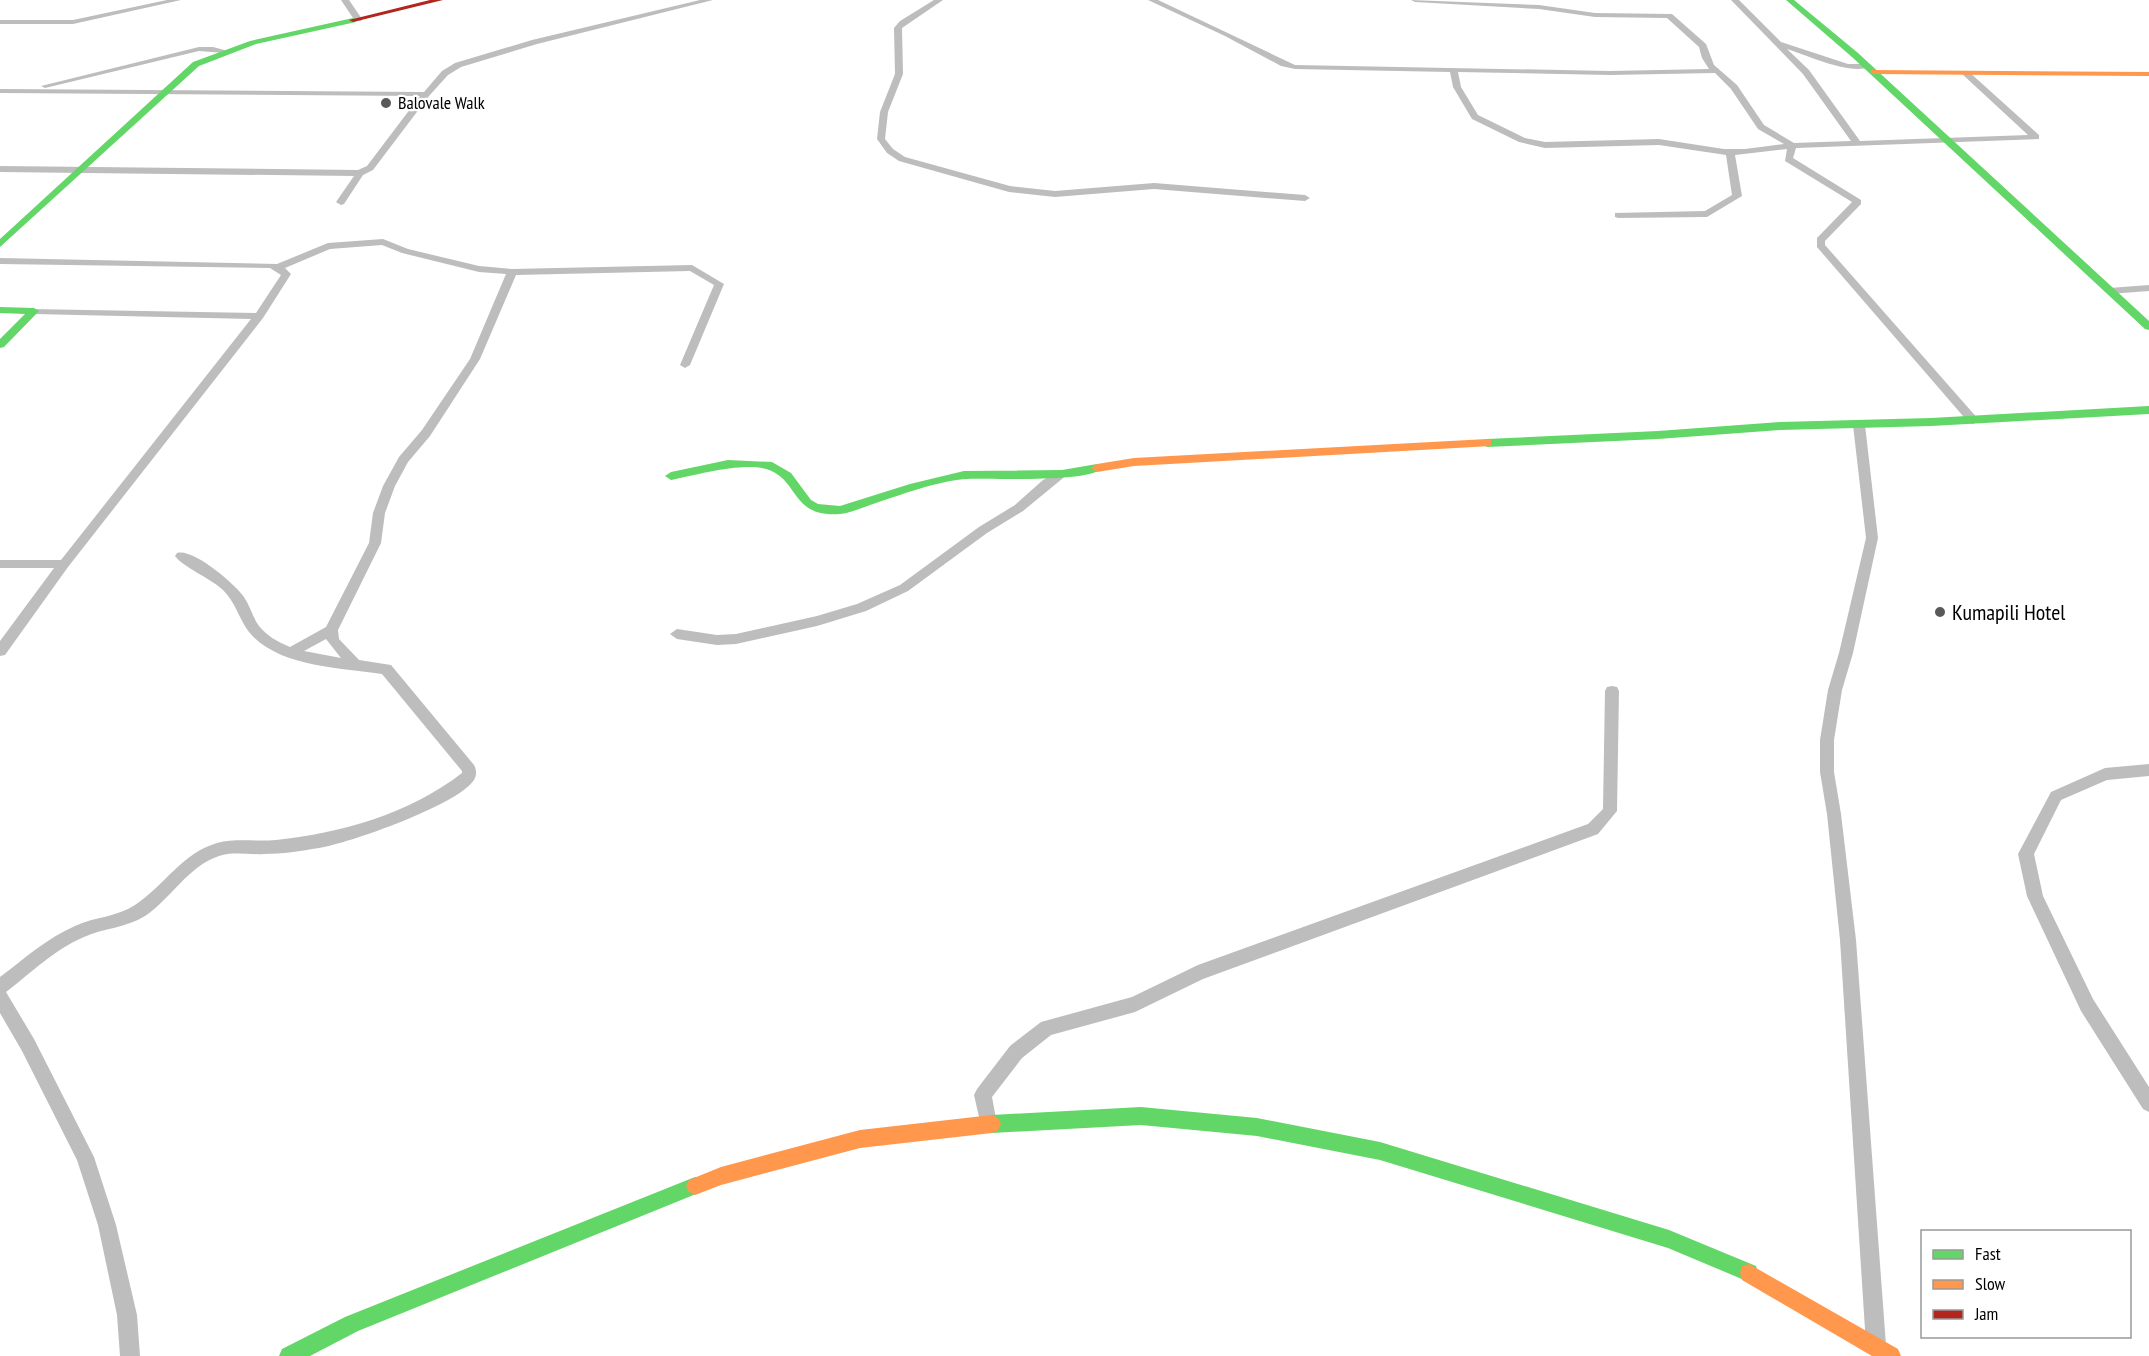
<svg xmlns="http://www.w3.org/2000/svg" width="2149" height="1356" font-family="'PT Sans Narrow',sans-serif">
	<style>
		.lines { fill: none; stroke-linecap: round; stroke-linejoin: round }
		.street { fill: #bdbdbd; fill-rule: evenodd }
		.fast { fill: #63d668; fill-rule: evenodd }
		.slow { fill: #ff974d; fill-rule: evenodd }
		.jam { fill: #b3261e; fill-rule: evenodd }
		.poi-dot { fill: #595959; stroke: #fff; stroke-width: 2 }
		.labels { text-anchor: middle; stroke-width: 4.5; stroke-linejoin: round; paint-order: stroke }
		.far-poi-label { font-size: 18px; fill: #000; stroke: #fff; text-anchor: start }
		.poi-label { font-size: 22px; fill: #000; stroke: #fff; text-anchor: start }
	</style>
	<rect width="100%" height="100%" fill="#fff"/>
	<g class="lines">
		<path class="street" d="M167,0H181L73,24H0V20H73Z
			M341,0H349L362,19L361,21H355Z
			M700,0H713L537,44L461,67L448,75L429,96L373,170L363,175L344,204L341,205L336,202L354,176L0,172V166L358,170L367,166L420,96L0,93V89L424,92L442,71L455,63L532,40Z
			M934,0H943L902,28L903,74L888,112L885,139L893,149L905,157L1010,186L1055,191L1154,183L1305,195L1310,198L1305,201L1154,189L1055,197L1009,192L899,161L887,153L877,139L880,112L895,74L894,28L900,21Z
			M1148,0H1158L1295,65L1610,71L1709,69L1702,58L1699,47L1667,18L1595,17L1539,9L1415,2L1411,0L1539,5L1595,13L1672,14L1706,44L1714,65L1737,85L1764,125L1794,143L1851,141L1803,74L1731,0H1739L1781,42L1848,64H1870L1871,66C1853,77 1807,55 1787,49L1809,70L1860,141L2028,135L1961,73L1968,71L2039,135V139L1796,148L1793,158L1861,200V204L1825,241V245L1979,420L1973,424L1969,423L1817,247V238L1852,202L1785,161L1787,149L1735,155L1742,196L1707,217L1618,218L1615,217V213L1705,211L1732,195L1726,155L1659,145L1545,148L1519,142L1472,119L1453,87L1450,72L1295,69L1281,66L1225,36ZM1458,72L1610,75L1715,73L1731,89L1758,129L1784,144L1745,149H1724L1659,139L1545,142L1525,138L1478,115L1461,87Z
			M199,47H213L228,51L224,53L199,51L45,88L41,86Z
			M383,239L408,249L479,266L512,269L692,265L724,284L690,365L685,368L680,365L714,285L690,271L516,275L480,359L430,436L408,462L395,486L385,513L381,543L338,630L339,639L359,660L391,665L474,765C476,769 477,773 475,778C464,803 347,844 319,848C301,851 282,854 264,854C249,855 233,851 219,856C188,866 171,899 145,916C126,928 104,928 84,937C55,949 31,973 6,992L34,1039L94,1157L116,1225L137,1315L140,1356H120L117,1315L98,1225L77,1160L22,1051L0,1013V977C24,959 47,938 75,926C94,917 117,917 135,905C164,886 182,853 217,843C236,838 257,842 276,840C342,833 409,814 462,773V771L382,674C342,668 277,667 249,632C239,619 236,603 223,590C210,578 183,567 175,556L177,553C193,548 235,584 244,597C250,606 253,618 259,626C267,636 278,642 290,647L326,627L369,543L373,513L383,486L399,457L422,430L470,359L506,274L479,272L402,253L382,245L330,249L285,268L291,274L263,318L68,567L5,655L0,656V641L54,568H0V560H61L251,319L34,314L30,313V309L256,313L281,275L270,268L0,264V258L277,264L328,243ZM326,639L341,658L304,651Z
			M2149,285V291L2109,294L2104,291L2109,288Z
			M1859,421L1865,425L1878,538L1853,653L1842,690L1834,740V772L1841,814L1856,940L1886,1345L1883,1352L1876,1355L1869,1352L1866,1345L1840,940L1827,814L1820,772V740L1828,690L1839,653L1866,538L1853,425Z
			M1062,470L1066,471L1068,474L1023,511L987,533L908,591L866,611L817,626L736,644L717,645L677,639L670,634L677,629L717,635L736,634L817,616L857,604L900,585L979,527L1015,505L1043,480Z
			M1612,686L1617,687L1619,691L1617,811L1598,834L1203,979L1135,1012L1051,1035L1022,1058L992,1097L997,1124L994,1130L988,1133L982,1130L974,1095L977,1089L1010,1046L1041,1022L1132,997L1198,965L1588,824L1603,809L1605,691L1607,687Z
			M2149,764V776L2107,780L2061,800L2034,854L2043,896L2093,999L2149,1087V1112L2143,1109L2081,1011L2027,896L2018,854L2051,792L2105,768Z"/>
		<path class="fast" d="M1786,0H1794L1858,53L2149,321V330L2145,329L1852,57Z
			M353,18L357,20L356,22L256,44L199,66L0,247V239L193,62L250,41Z
			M0,307L34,308L39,311L4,347L0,348V339L25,314L0,313Z
			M2149,406V414L1931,426L1780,430L1658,439L1487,447L1481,443L1487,439L1658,431L1780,422L1931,418Z
			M728,460L772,462L791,473L811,500L818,504L840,506L910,484L964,471L1062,470L1097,464L1103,468C1088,483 992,478 968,479C939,480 898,496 870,505C861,508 850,513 840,514C790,518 800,479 766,469C742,462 696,475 671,480L665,476L671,472Z
			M1141,1107L1257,1118L1380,1142L1669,1230L1756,1266L1758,1273L1756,1280L1749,1282L1668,1248L1380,1160L1257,1136L1141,1125L992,1133L986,1130L983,1124L986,1118L992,1115Z
			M695,1177L701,1180L704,1186L701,1192L358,1331L310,1356H279L282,1349L345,1317Z"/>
		<path class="slow" d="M1871,70L2149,72V76L1874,74H1871Z
			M1487,439L1491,440V446L1134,466L1097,472L1091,468L1097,464L1134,458Z
			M992,1115L998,1118L1001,1124L998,1130L992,1133L860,1148L721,1185L695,1195L689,1192L686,1186L689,1180L721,1167L860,1130Z
			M1749,1264L1898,1349L1901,1356H1872L1742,1280L1740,1273L1742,1266Z"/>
		<path class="jam" d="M430,0H443L353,22L349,20Z"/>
	</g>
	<g class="poi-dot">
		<circle cx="386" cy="103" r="6"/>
		<circle cx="1940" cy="612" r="6"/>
	</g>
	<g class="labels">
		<g class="far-poi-label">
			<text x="398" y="109">Balovale Walk</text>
		</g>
		<g class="poi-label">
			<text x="1952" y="620">Kumapili Hotel</text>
		</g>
	</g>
	<rect x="1921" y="1230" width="210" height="108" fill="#ffffff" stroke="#999999" stroke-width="1.5"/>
	<rect x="1933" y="1250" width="30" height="9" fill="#63d668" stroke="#999999" stroke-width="1.5"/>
	<text x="1975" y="1260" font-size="18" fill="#000000">Fast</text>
	<rect x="1933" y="1280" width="30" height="9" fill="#ff974d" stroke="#999999" stroke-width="1.5"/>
	<text x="1975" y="1290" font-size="18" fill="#000000">Slow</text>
	<rect x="1933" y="1310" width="30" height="9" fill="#b3261e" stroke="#999999" stroke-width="1.5"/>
	<text x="1975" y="1320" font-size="18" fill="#000000">Jam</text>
</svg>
